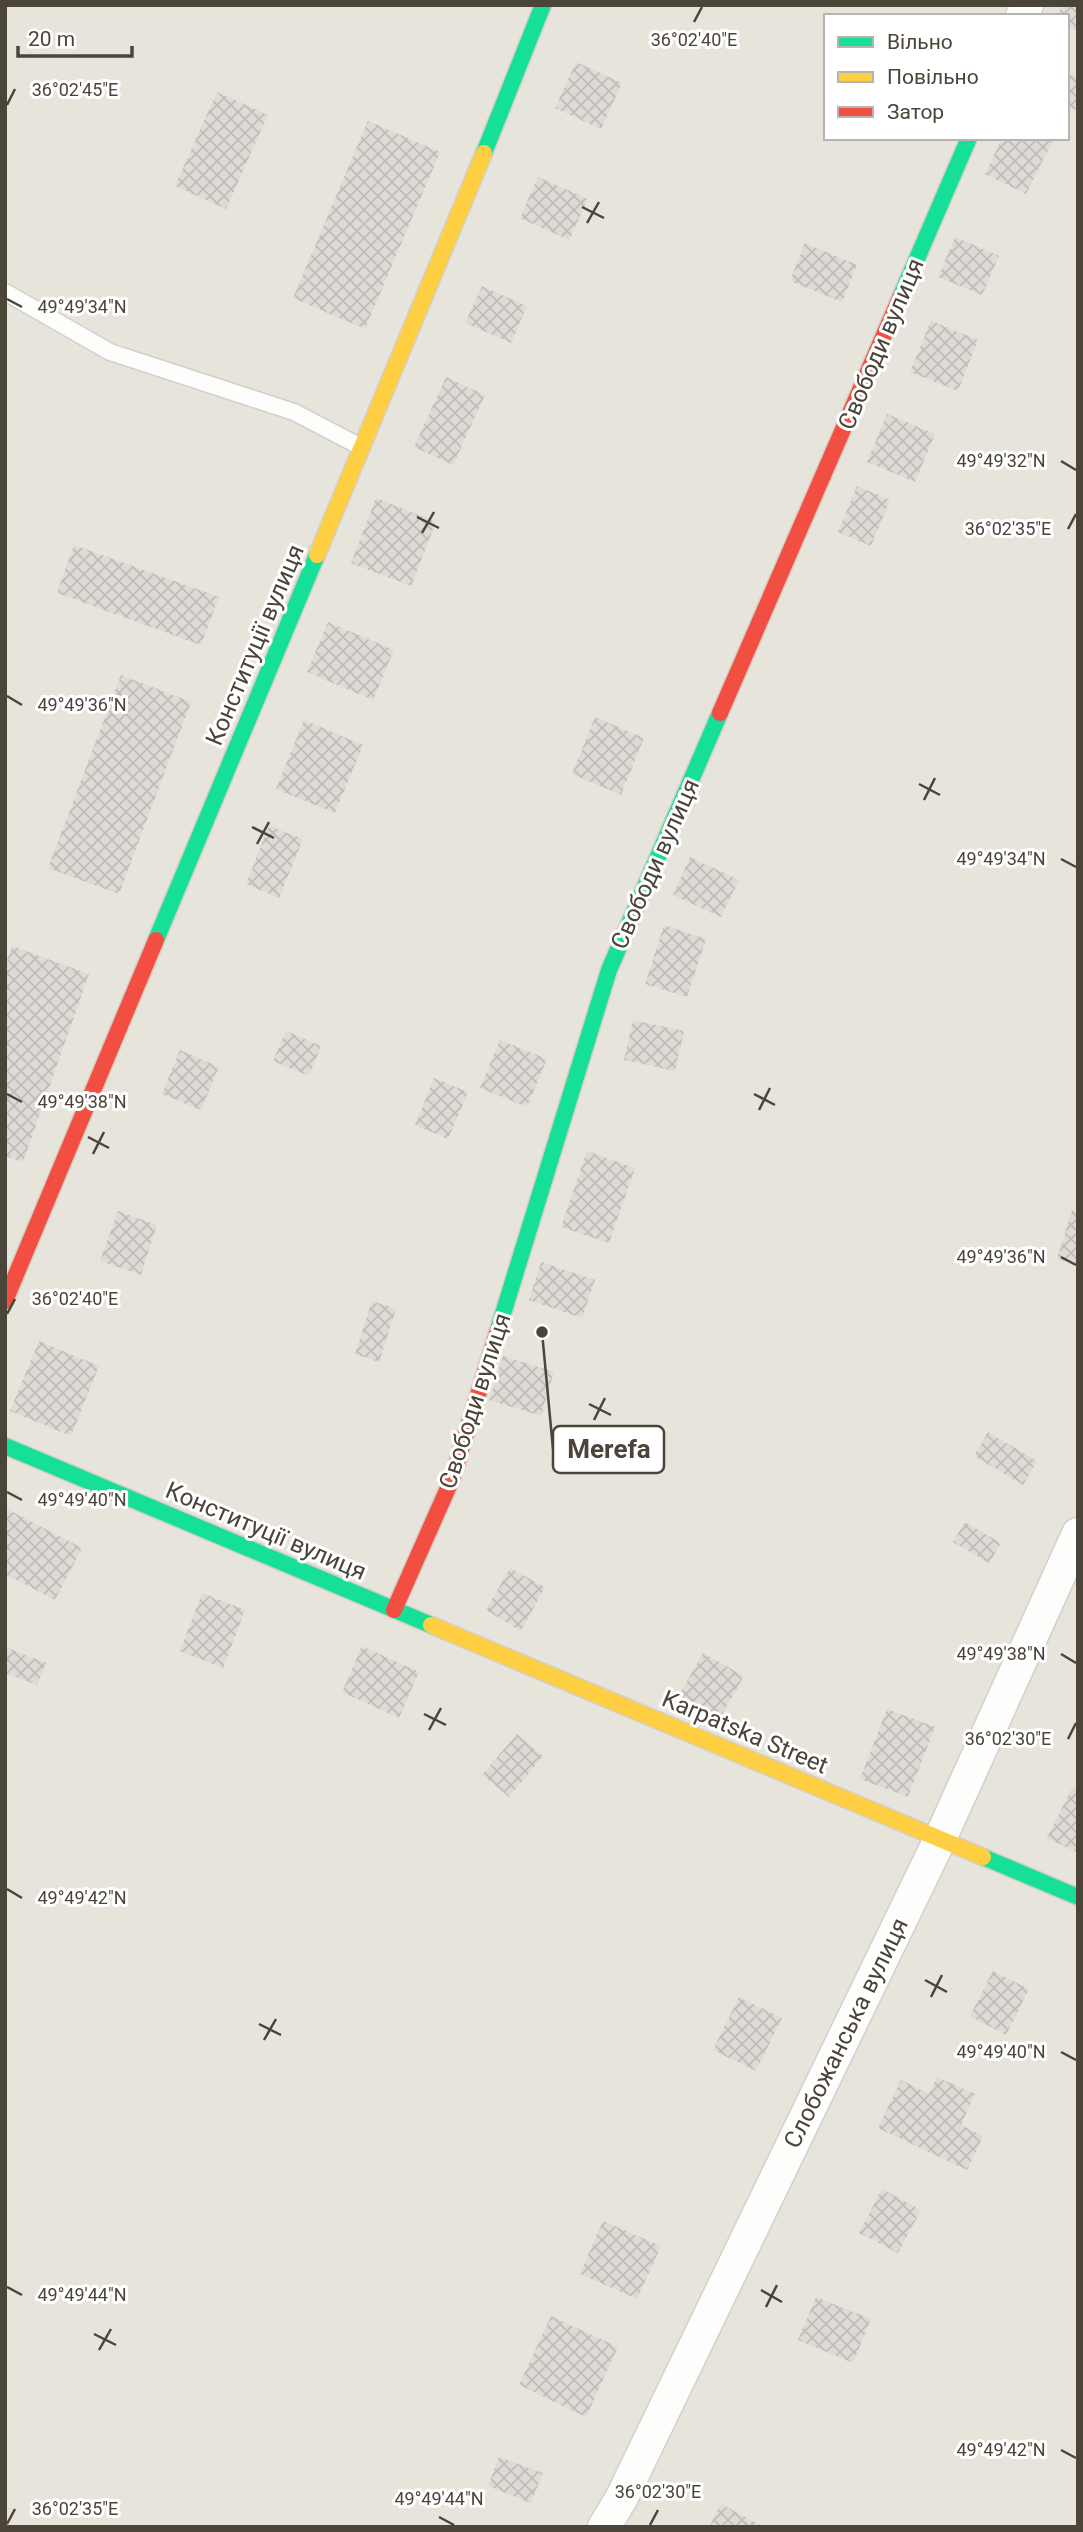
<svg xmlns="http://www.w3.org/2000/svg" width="1083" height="2532" font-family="Roboto,sans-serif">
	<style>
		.residential { fill: #e7e4dc; fill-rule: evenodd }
		.building { fill: url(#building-cross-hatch) }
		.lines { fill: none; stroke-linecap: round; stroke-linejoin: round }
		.lane-casing { stroke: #d2d0cb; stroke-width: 19 }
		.street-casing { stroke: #d2d0cb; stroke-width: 35 }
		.fast-casing { stroke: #d3cfc5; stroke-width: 19 }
		.slow-casing { stroke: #d3cfc5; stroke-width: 19 }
		.jam-casing { stroke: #d3cfc5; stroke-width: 19 }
		.lane { stroke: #fdfdfc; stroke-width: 16 }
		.street { stroke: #fdfdfc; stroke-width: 32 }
		.fast { stroke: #16e098; stroke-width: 16 }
		.slow { stroke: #ffcf43; stroke-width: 16 }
		.jam { stroke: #f24e42; stroke-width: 16 }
		.ticks { fill: none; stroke: #4b4439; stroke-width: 2.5 }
		.labels { text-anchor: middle; stroke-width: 6; stroke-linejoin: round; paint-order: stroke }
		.street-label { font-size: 24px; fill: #4b4439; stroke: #fff }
		.ticks-label { font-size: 18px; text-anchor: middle; fill: #4b4439; stroke: #fff; stroke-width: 6; stroke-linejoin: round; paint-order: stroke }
		.leader { fill: none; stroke: #4b4439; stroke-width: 2.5 }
		.callout-dot { fill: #4b4439; stroke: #fff; stroke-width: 2.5 }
		.callout { fill: #fff; stroke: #4b4439; stroke-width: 2.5 }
		.callout-label { font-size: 26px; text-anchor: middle; font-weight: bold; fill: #4b4439 }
	</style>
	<defs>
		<pattern id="building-cross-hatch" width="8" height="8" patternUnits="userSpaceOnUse" patternTransform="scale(1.75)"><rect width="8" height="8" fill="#dedbd6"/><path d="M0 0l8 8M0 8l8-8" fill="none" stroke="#c0bdb8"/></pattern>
	</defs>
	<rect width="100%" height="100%" fill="#f4f2ee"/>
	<path class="residential" d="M5,5H1078V2527H5ZM826,16H1067V138H826Z"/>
	<path class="building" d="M1062,5H1078V31L1067,27V16H1058Z
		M576,62L622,83L601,129L555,108Z
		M1067,73L1078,78V111L1067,106Z
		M217,92L268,115L226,209L175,186Z
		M368,121L440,152L365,329L293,298Z
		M1002,138H1054L1026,194L985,174Z
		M538,177L588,199L569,240L520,218Z
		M955,237L999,256L982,295L938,277Z
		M805,243L857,265L842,302L790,281Z
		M482,286L527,306L511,343L465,323Z
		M931,321L978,340L958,391L910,372Z
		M446,377L485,395L453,465L414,447Z
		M887,414L935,434L915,482L867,462Z
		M857,486L890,500L871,546L838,532Z
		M376,498L436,522L411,586L351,563Z
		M74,545L219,597L201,645L57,593Z
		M328,622L394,650L373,700L307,672Z
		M121,675L191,702L119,894L48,868Z
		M595,717L644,738L621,795L572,774Z
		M304,720L363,745L335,813L276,789Z
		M269,826L303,839L279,898L246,884Z
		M690,857L739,880L721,917L673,895Z
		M664,925L706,939L687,997L645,984Z
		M12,946L89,974L23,1162L5,1156V966Z
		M633,1020L684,1031L675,1071L624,1060Z
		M286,1031L321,1046L309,1076L273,1061Z
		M500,1040L547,1059L527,1107L480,1088Z
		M180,1050L219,1067L201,1110L162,1094Z
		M434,1078L468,1092L448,1139L415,1125Z
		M587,1151L635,1168L609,1243L561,1227Z
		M1072,1210L1078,1212V1265L1057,1259Z
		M118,1211L157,1225L141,1275L100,1261Z
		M541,1262L595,1280L582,1318L529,1300Z
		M372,1301L396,1309L379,1362L355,1354Z
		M39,1341L99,1366L71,1436L10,1411Z
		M503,1356L554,1372L541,1416L489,1400Z
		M988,1432L1037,1461L1023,1485L974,1456Z
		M5,1508L82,1548L55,1600L5,1574Z
		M965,1522L1001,1543L989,1563L953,1542Z
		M510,1568L545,1587L521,1631L486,1610Z
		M202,1593L245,1610L223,1668L180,1651Z
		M362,1646L419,1672L399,1718L342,1692Z
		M5,1647L46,1663L37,1685L5,1673Z
		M703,1653L744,1676L719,1720L678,1697Z
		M887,1709L935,1727L908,1797L860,1779Z
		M517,1734L543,1756L509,1797L482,1775Z
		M1072,1788L1078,1791V1853L1047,1838Z
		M993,1971L1029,1989L1006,2035L970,2016Z
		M739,1997L782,2018L756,2071L713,2050Z
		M937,2077L975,2094L961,2125L983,2136L967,2170L878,2128L901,2080L929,2094Z
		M882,2189L921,2210L898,2253L859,2233Z
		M603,2221L661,2246L637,2299L580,2274Z
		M816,2297L871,2319L853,2363L798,2340Z
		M551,2316L618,2347L586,2417L519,2385Z
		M499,2457L543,2473L531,2503L488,2486Z
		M721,2504L764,2527H709Z"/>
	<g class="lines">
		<defs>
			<path id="lane" d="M5,292L110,352L294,412L361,447"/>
			<path id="street" d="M1022,16L1027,5
				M604,2527L621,2499L940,1839L1078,1534"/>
			<path id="fast" d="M484,153L543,5
				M900,298L969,138
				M156,940L317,555
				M498,1330L609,970L720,713
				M5,1446L431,1625
				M983,1857L1078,1897"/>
			<path id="slow" d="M317,555L484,153
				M431,1625L983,1857"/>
			<path id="jam" d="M720,713L900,298
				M5,1301L156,940
				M394,1610L452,1479L498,1330"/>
		</defs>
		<use href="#lane" class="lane-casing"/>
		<use href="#street" class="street-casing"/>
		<use href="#fast" class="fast-casing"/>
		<use href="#slow" class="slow-casing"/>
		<use href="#jam" class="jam-casing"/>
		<use href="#lane" class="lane"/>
		<use href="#street" class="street"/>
		<use href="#fast" class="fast"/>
		<use href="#slow" class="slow"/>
		<use href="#jam" class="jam"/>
	</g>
	<path class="ticks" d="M694,22L702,7M7,105L15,89M582,207L604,218M587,223L599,202M7,299L22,307M1061,461L1076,470M417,517L439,528M1068,529L1076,514M422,533L434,512M7,696L22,705M919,784L940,795M924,800L935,778M252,827L274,838M257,844L269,822M1061,859L1076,867M7,1094L22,1102M754,1094L775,1105M759,1110L770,1088M88,1137L109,1148M93,1154L104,1132M1061,1257L1076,1265M7,1314L15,1299M589,1404L611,1415M594,1420L605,1398M7,1492L22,1500M1061,1654L1076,1663M424,1714L446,1725M429,1730L441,1708M1068,1739L1076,1723M7,1889L22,1898M925,1980L947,1992M931,1997L942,1975M259,2024L281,2035M264,2040L276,2019M1061,2052L1076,2060M7,2287L22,2295M761,2290L782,2302M766,2307L777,2285M94,2334L116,2345M99,2350L111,2329M1061,2450L1076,2458M439,2517L454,2525M7,2524L15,2509M650,2525L658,2510"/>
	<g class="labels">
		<g class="street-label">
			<text transform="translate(881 344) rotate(-67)" y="8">Свободи вулиця</text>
			<text transform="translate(255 645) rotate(-67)" y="8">Конституції вулиця</text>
			<text transform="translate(655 864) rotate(-66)" y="8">Свободи вулиця</text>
			<text transform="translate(475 1401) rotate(-72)" y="8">Свободи вулиця</text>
			<text transform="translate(266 1531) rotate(23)" y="8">Конституції вулиця</text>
			<text transform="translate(745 1732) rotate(23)" y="8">Karpatska Street</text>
			<text transform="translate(846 2033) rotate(-64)" y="8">Слобожанська вулиця</text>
		</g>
	</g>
	<g class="ticks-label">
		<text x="694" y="46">36°02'40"E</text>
		<text x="75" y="96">36°02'45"E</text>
		<text x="82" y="313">49°49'34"N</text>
		<text x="1001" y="467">49°49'32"N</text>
		<text x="1008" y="535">36°02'35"E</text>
		<text x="82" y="711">49°49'36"N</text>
		<text x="1001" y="865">49°49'34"N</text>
		<text x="82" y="1108">49°49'38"N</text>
		<text x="1001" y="1263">49°49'36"N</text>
		<text x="75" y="1305">36°02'40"E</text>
		<text x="82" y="1506">49°49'40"N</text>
		<text x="1001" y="1660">49°49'38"N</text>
		<text x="1008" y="1745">36°02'30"E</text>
		<text x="82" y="1904">49°49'42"N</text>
		<text x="1001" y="2058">49°49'40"N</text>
		<text x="82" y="2301">49°49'44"N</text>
		<text x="1001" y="2456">49°49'42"N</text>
		<text x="658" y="2498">36°02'30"E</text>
		<text x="439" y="2505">49°49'44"N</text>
		<text x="75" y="2515">36°02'35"E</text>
	</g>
	<path class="leader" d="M542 1332L553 1449"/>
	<circle class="callout-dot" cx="542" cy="1332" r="7"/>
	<rect class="callout" x="553" y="1426" width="111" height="47" rx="7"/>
	<g class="callout-label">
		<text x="609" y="1458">Merefa</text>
	</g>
	<rect width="1083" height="2532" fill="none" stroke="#4b4439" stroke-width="14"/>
	<rect x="824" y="14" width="245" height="126" fill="#ffffff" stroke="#b7b4b0" stroke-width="2"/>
	<rect x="838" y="37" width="35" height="10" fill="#16e098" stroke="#b7b4b0" stroke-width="2"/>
	<text x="887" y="49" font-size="21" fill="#4b4439">Вільно</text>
	<rect x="838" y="72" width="35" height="10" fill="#ffcf43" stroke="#b7b4b0" stroke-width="2"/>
	<text x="887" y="84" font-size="21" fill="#4b4439">Повільно</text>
	<rect x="838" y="107" width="35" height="10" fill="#f24e42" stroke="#b7b4b0" stroke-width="2"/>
	<text x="887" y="119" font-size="21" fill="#4b4439">Затор</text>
	<path d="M18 46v10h114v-10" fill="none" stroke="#4b4439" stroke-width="3.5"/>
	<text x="28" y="46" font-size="21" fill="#4b4439" stroke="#ffffff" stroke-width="5" paint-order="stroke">20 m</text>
</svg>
